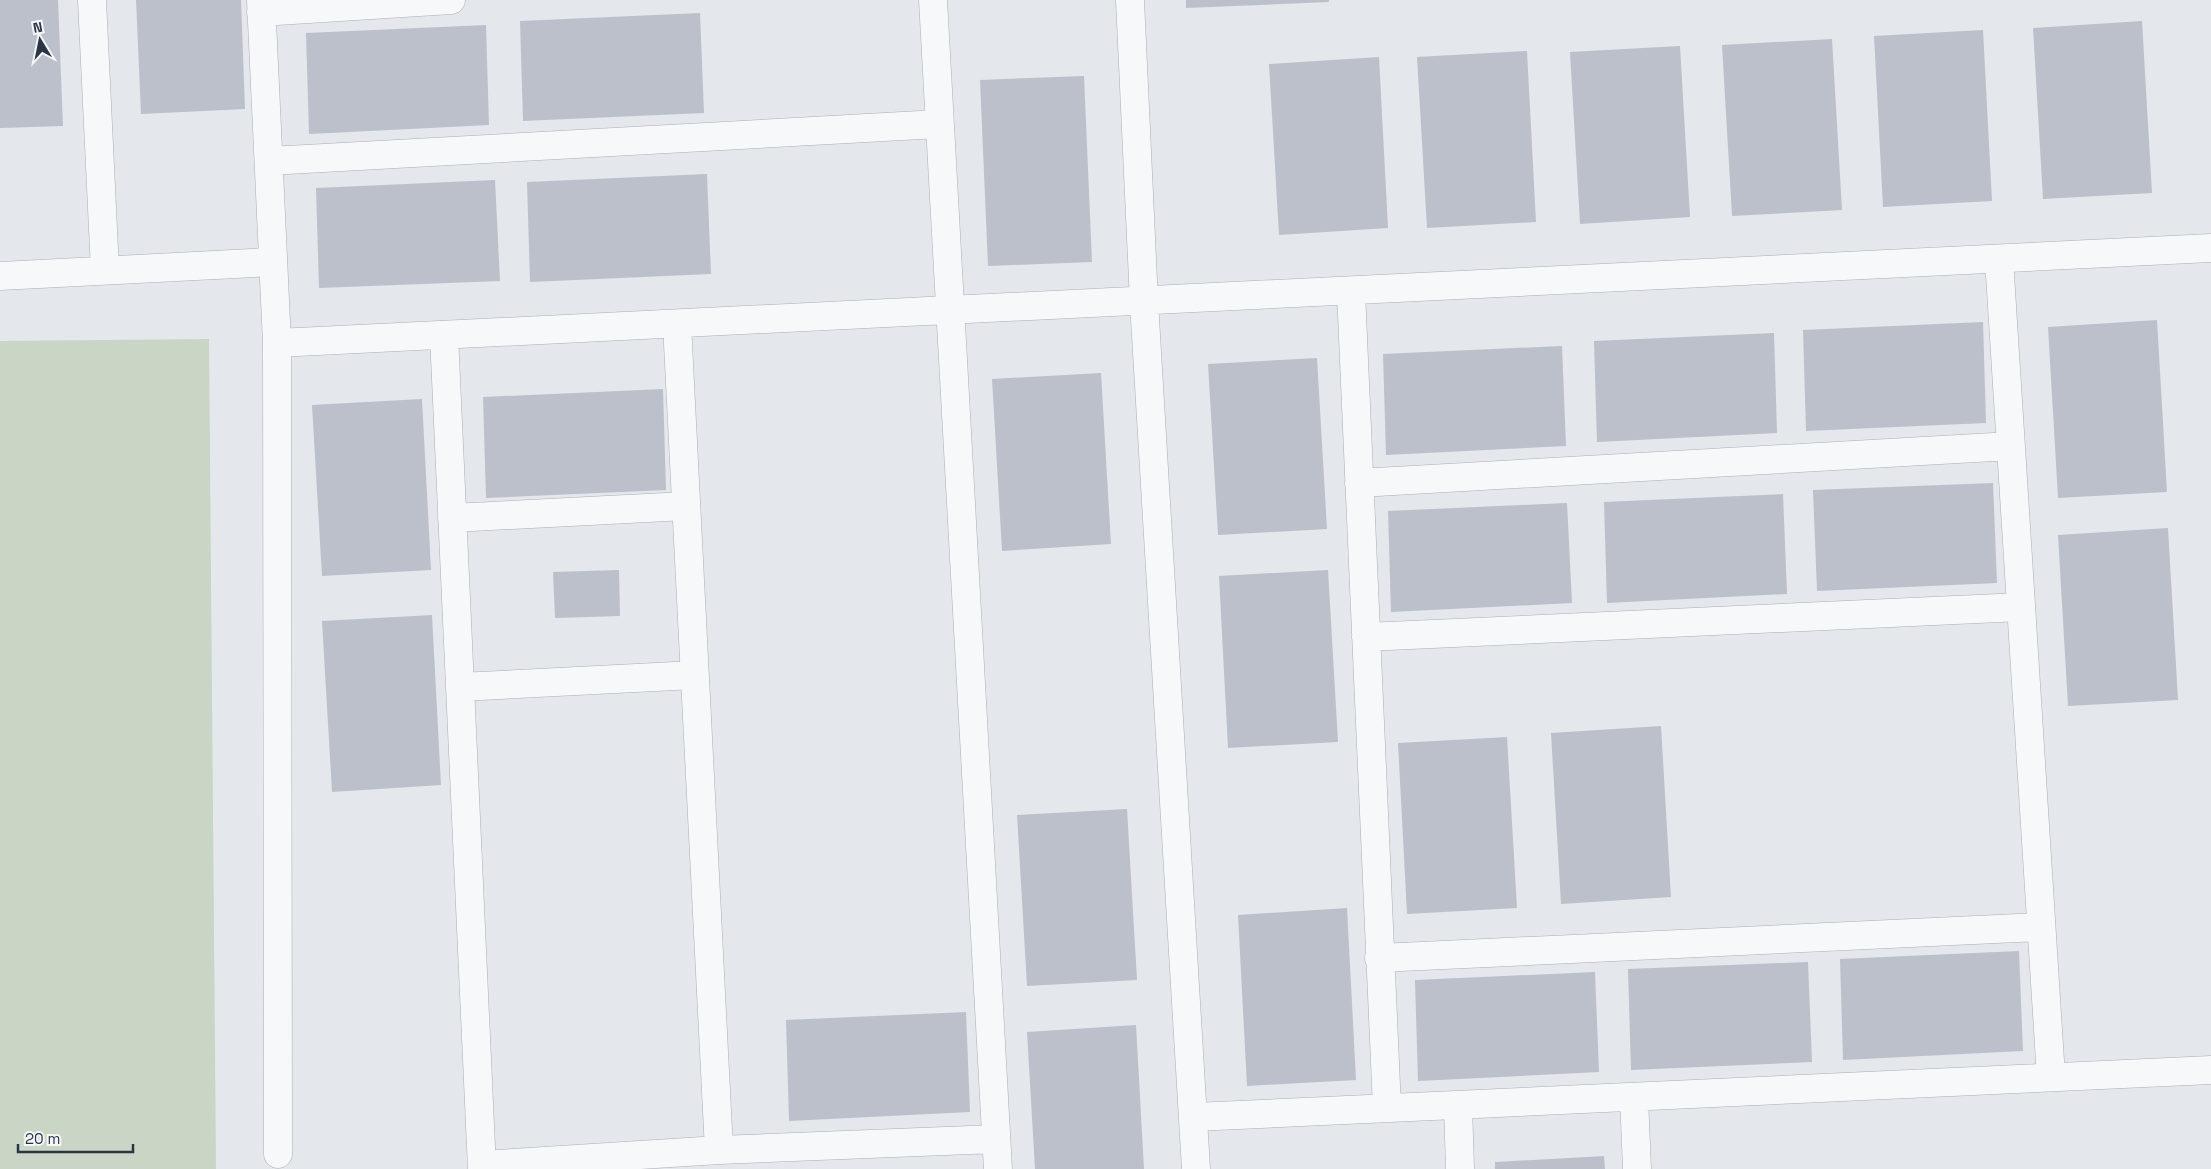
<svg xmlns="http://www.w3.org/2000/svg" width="2211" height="1169" font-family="'Space Grotesk',sans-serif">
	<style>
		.green { fill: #c9d6c5 }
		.building { fill: #bbc0ca }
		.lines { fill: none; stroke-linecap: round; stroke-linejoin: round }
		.minor-casing { stroke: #a9aeb7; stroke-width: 29 }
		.minor { stroke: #f7f8fa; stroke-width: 28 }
	</style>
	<rect width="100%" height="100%" fill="#e4e7ec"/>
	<path class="green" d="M209,339L216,1169H0V341Z"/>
	<path class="building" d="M0,0H58L63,126L0,128Z
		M136,0H241L245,109L141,114Z
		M1186,0H1329V2L1186,8Z
		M700,13L704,113L523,121L520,21Z
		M2142,21L2152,193L2043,199L2033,28Z
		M486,25L489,125L309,134L306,33Z
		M1983,30L1992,201L1883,207L1874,36Z
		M1832,39L1842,210L1732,216L1722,45Z
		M1680,46L1690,217L1580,224L1570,52Z
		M1527,51L1536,222L1427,228L1417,57Z
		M1379,57L1388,228L1279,235L1269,64Z
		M1084,76L1092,262L988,266L980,80Z
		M707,174L711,274L530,282L527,182Z
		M495,180L500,281L319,288L316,188Z
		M2157,320L2167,492L2058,498L2048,327Z
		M1983,322L1986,423L1806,431L1803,330Z
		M1774,333L1777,433L1597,442L1594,341Z
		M1562,346L1566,446L1386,455L1383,354Z
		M1317,358L1327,529L1218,535L1208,364Z
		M1101,373L1111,544L1002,551L992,379Z
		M663,389L666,490L486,498L483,397Z
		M422,399L431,570L322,576L312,405Z
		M1993,483L1997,583L1817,591L1813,490Z
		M1783,494L1787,594L1607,603L1604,502Z
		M1567,503L1572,603L1391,612L1388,511Z
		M2168,528L2178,700L2068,706L2058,535Z
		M619,570L620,616L555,618L553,572Z
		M1328,570L1338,742L1228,748L1219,576Z
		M432,615L441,785L332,792L322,621Z
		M1661,726L1671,897L1561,904L1551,733Z
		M1507,737L1517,908L1407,914L1398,743Z
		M1127,809L1137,980L1027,986L1017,815Z
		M1347,908L1356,1080L1247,1086L1238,915Z
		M2019,951L2023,1051L1843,1060L1840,959Z
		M1808,962L1812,1062L1631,1070L1628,969Z
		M1595,972L1599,1072L1418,1081L1415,980Z
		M966,1012L970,1112L789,1121L786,1020Z
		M1136,1025L1144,1169H1035L1027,1032Z
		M1604,1156L1605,1169H1495V1162Z"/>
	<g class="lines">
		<defs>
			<path id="minor" d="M92,0L105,270
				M261,0L277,343L278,1154
				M933,0L998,1169
				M1130,0L1144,302L1196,1169
				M261,12L451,0
				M269,161L939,124
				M1999,259L2051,1077
				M0,276L273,262
				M1351,292L1387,1108
				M677,324L719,1150
				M444,335L482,1169
				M277,343L2211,248
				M1359,483L2011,446
				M452,518L686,506
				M1366,637L2021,607
				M460,687L695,675
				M1379,958L2041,927
				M1634,1097L1637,1169
				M1458,1105L1460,1169
				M1194,1117L2211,1070
				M482,1165L719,1150L996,1139"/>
		</defs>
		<use href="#minor" class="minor-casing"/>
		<use href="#minor" class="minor"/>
	</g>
	<g transform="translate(40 40) rotate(350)" stroke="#f4f6f9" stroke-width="4" paint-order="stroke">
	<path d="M0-4L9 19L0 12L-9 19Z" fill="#2b3445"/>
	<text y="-8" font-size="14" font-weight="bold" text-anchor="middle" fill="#2b3445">N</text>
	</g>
	<path d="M18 1144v8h115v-8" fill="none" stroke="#2b3445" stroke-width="2.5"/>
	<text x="25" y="1144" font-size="15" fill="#2b3445" stroke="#f4f6f9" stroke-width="4" paint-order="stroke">20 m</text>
</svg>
